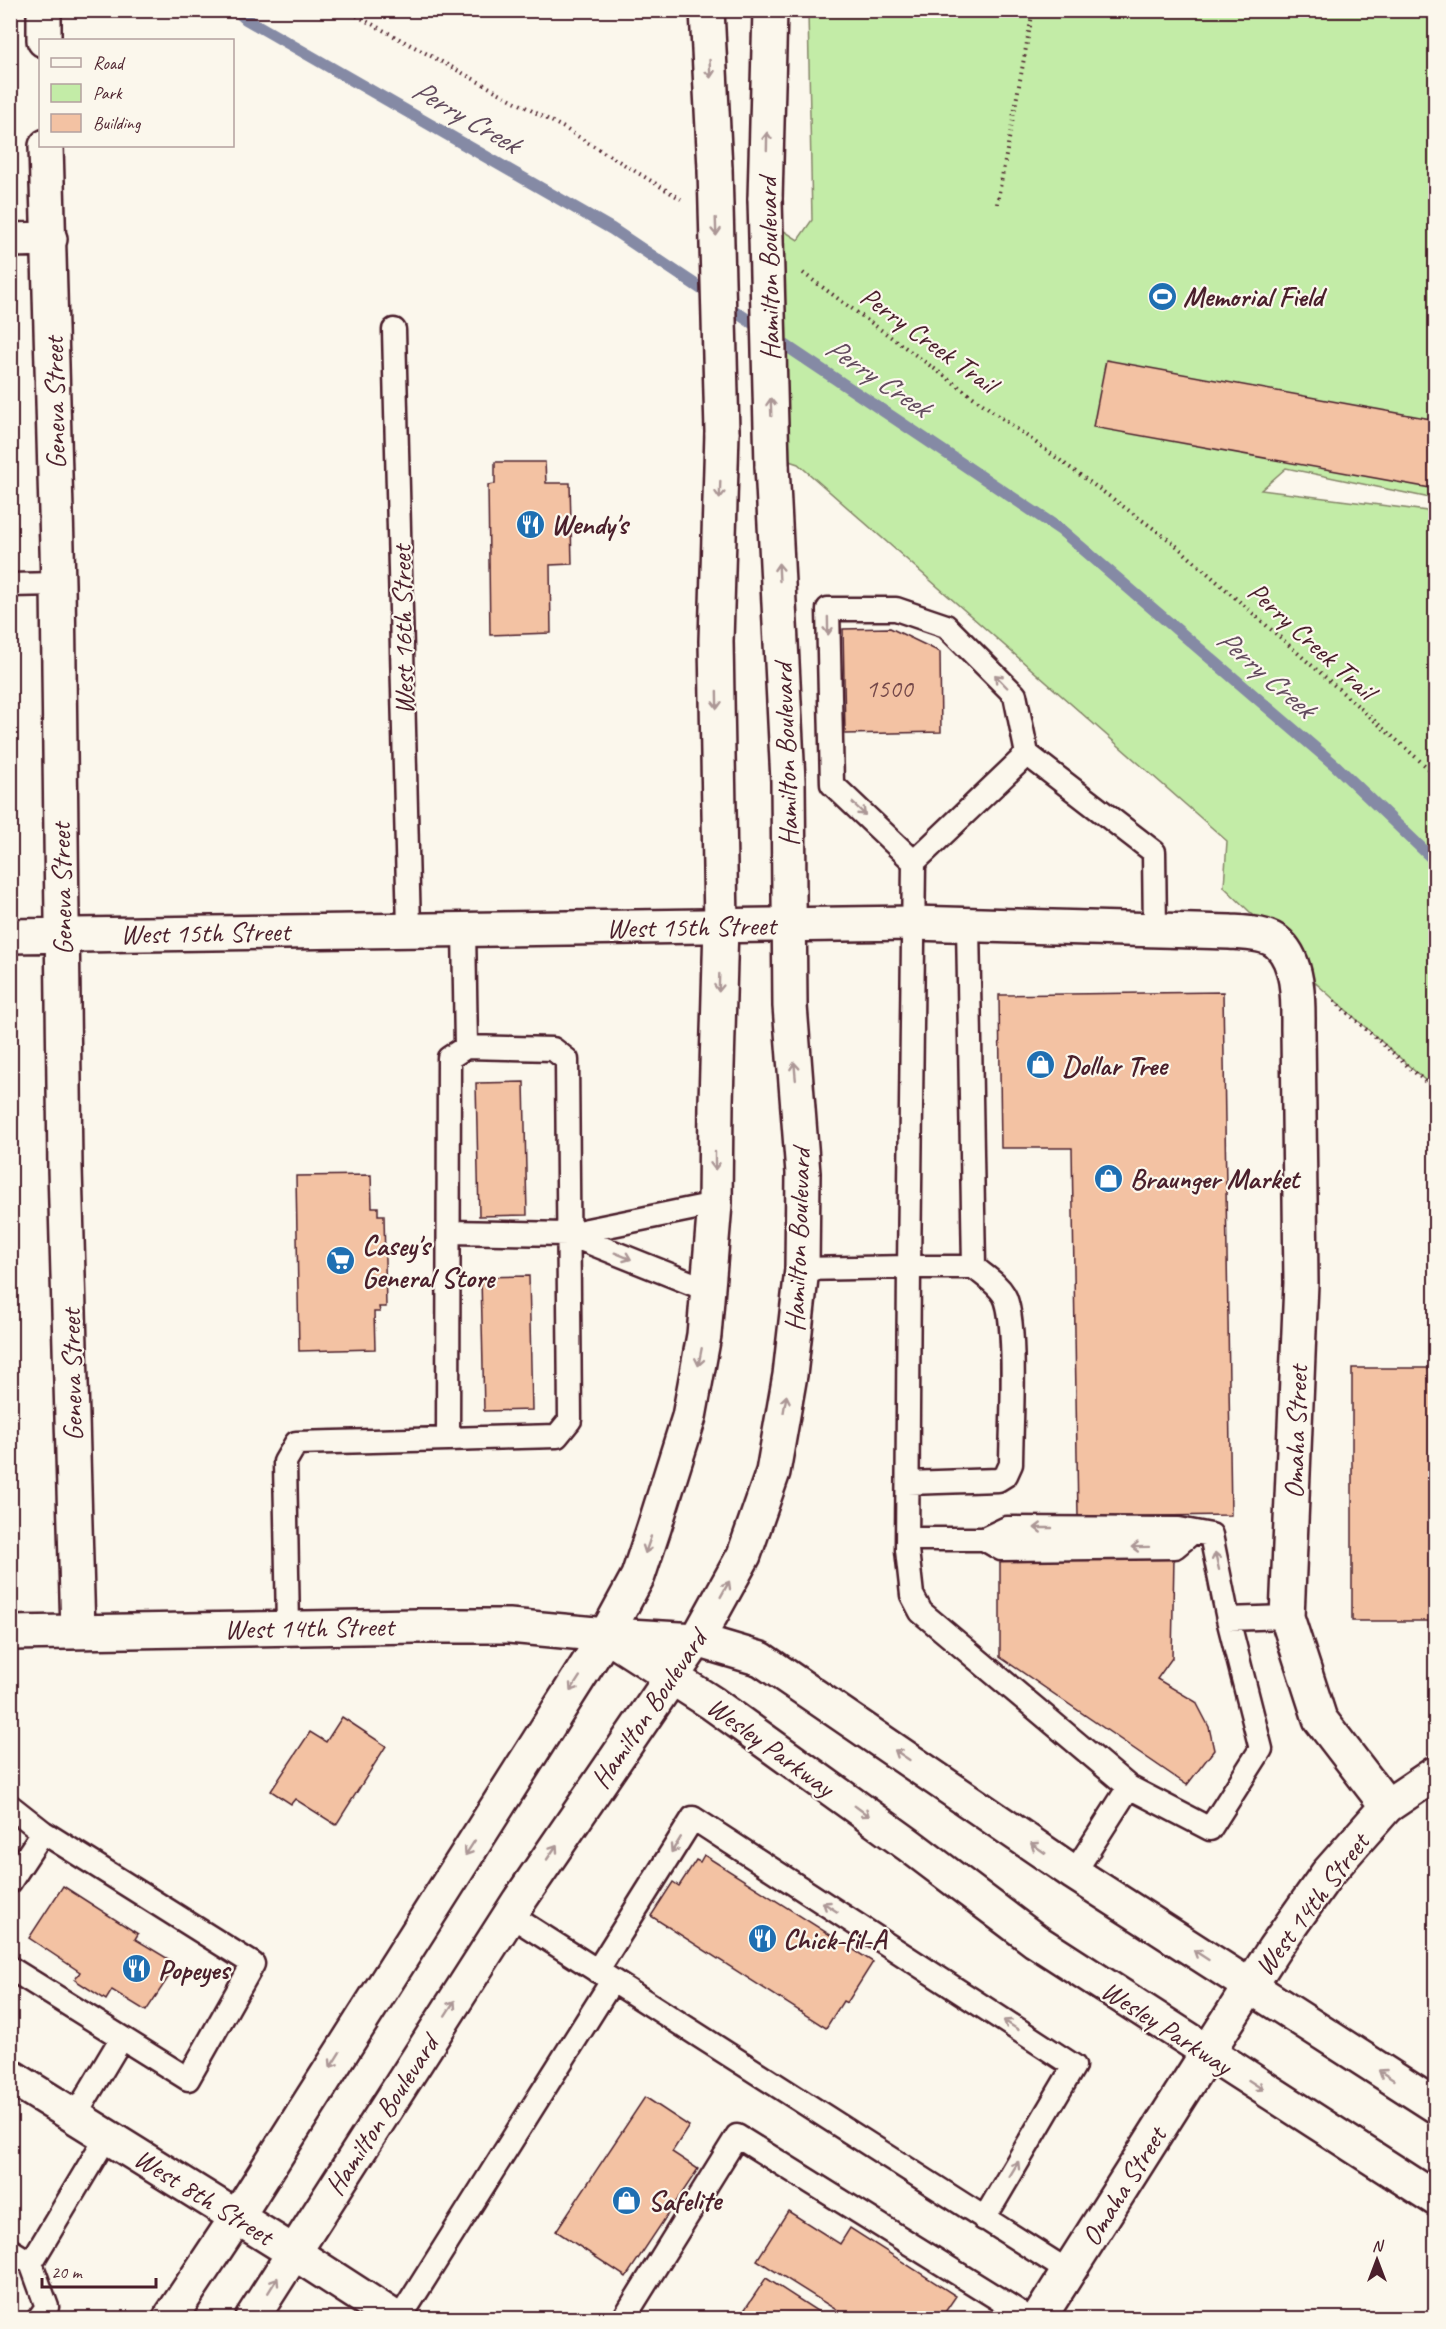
<svg xmlns="http://www.w3.org/2000/svg" width="1446" height="2329" font-family="Caveat,sans-serif">
	<style>
		.green { fill: #c3eca7; stroke: #868669; stroke-width: 1.5 }
		.lines { fill: none; stroke-linecap: round; stroke-linejoin: round }
		.stream { stroke: #858aa5; stroke-width: 12 }
		.building { fill: #f3c2a3; stroke: #4a1f2b; stroke-width: 1.5 }
		.service-casing { stroke: #4a1f2b; stroke-width: 27 }
		.minor-casing { stroke: #4a1f2b; stroke-width: 38 }
		.secondary-casing { stroke: #4a1f2b; stroke-width: 38 }
		.primary-casing { stroke: #4a1f2b; stroke-width: 38 }
		.path { stroke: #4a1f2b; stroke-width: 4; stroke-dasharray: 1.5 4.5; stroke-linecap: butt }
		.service { stroke: #fbf7ec; stroke-width: 22 }
		.minor { stroke: #fbf7ec; stroke-width: 33 }
		.secondary { stroke: #fbf7ec; stroke-width: 33 }
		.primary { stroke: #fbf7ec; stroke-width: 33 }
		.primary-bridge-casing { stroke: #4a1f2b; stroke-width: 38; stroke-linecap: butt }
		.primary-bridge { stroke: #fbf7ec; stroke-width: 33 }
		.oneway { stroke: #ab9695 }
		.labels { text-anchor: middle; stroke-width: 4.5; stroke-linejoin: round; paint-order: stroke }
		.number-label { font-size: 26px; fill: #744849 }
		.street-label { font-size: 28px; fill: #4a1f2b; stroke: #fbf7ec }
		.poi-label { font-size: 28px; font-weight: bold; fill: #4a1f2b; stroke: #fbf7ec; text-anchor: start }
		.water-label { font-size: 30px; font-style: italic; fill: #634c5e; stroke: #fbf7ec }
	</style>
	<rect width="100%" height="100%" fill="#fbf7ec"/>
	<filter id="ink" filterUnits="userSpaceOnUse"><feTurbulence type="fractalNoise" baseFrequency=".0167" numOctaves="2"/><feDisplacementMap in="SourceGraphic" scale="12" xChannelSelector="R" yChannelSelector="G"/><feConvolveMatrix kernelMatrix="1 2 1 2 8 2 1 2 1" color-interpolation-filters="sRGB"/></filter>
	<g filter="url(#ink)">
		<path class="green" d="M808,11H1435V499L1286,468L1261,490L1435,512V1089L1292,962L1280,941L1224,887L1227,841L798,464L771,455L761,216L798,240L812,220Z"/>
		<g class="lines">
			<path class="stream" d="M236,10L246,19L612,229L1061,530L1336,766L1436,862"/>
		</g>
		<path class="building" d="M1106,360L1436,420V489L1093,427Z
			M495,462H545L546,483H570L572,564L550,565L551,633L490,635L488,485L495,484Z
			M890,628L940,652L941,732L845,734L843,629Z
			M1223,992L1231,1515L1078,1517L1072,1148H1001L999,995Z
			M524,1082L527,1215L479,1216L476,1083Z
			M371,1175L372,1207H378V1215H384L386,1307H379L380,1312H374L375,1349L299,1351L296,1176Z
			M529,1276L532,1410L484,1411L481,1277Z
			M1352,1368H1436V1621H1352Z
			M1174,1558L1172,1658L1157,1679L1196,1702L1209,1727L1214,1750L1187,1785L1000,1657V1559Z
			M342,1717L386,1746L336,1825L295,1799L291,1804L271,1791L310,1732L326,1742Z
			M704,1855L873,1962L847,2003L843,2001L826,2028L651,1916L673,1882L679,1886L696,1860L700,1862Z
			M63,1886L138,1934L135,1939L170,1960L165,1967L172,1972L146,2011L112,1990L106,2000L75,1980L80,1972L29,1938Z
			M645,2097L689,2126L672,2152L698,2169L626,2277L556,2231Z
			M788,2211L840,2244L850,2228L956,2296L941,2318H849L757,2260Z
			M766,2278L828,2318H739Z"/>
		<g class="lines">
			<defs>
				<path id="service" d="M394,330L409,929
					M10,585L58,584
					M914,862L832,784L828,609H896L946,626L1015,695L1027,754
					M464,929L466,1047
					M466,1047L553,1049L567,1060L570,1420L557,1436L448,1439L449,1058Z
					M449,1232L568,1234L715,1204
					M568,1234L708,1290
					M974,1267H909L907,1550L912,1595L921,1612L1129,1787L1074,1873
					M802,1269L909,1267L914,862L1027,754L1154,852L1155,931
					M908,1483L998,1480L1006,1475L1011,1464C1011,1431 1018,1319 1004,1295C997,1283 984,1276 974,1267L968,925
					M908,1539H984L1007,1528L1179,1529L1211,1535L1228,1619L1261,1749L1210,1829L1129,1787
					M984,1539L1001,1549L1175,1547L1193,1532
					M1228,1619L1287,1617
					M288,1627L285,1462L296,1443L448,1439
					M10,1806L43,1832
					M10,1882L43,1832L253,1964L188,2079L10,1968
					M510,1915L1069,2272
					M597,1971L693,1818L1074,2066L984,2219
					M75,2116L121,2039
					M10,2250L31,2263L107,2136
					M31,2263L47,2307L39,2318
					M400,2318L612,1981
					M624,2318L737,2136L1029,2318"/>
				<path id="minor" d="M44,10V40
					M46,146L58,584L65,1168L78,1632
					M10,240L50,239
					M10,936L913,923L1230,932C1245,933 1268,933 1279,944C1300,964 1298,1004 1298,1030L1301,1283L1287,1617L1320,1719L1387,1806
					M10,1633L417,1626H509L606,1635
					M10,2076L293,2252L395,2318
					M1039,2318L1207,2053"/>
				<path id="secondary" d="M1207,2053L1274,1949L1327,1874L1387,1806L1436,1773"/>
				<path id="primary" d="M707,10L715,169
					M765,199L770,10
					M606,1635L712,1703L909,1845L1036,1941L1436,2199
					M611,1635L697,1640L761,1659L1074,1873L1436,2106
					M170,2318L237,2217L606,1635L638,1576L654,1528L689,1417L704,1335L715,1204L716,1102L721,925L716,641L722,432
					M252,2318L519,1901L697,1640L744,1555L773,1472L790,1375L802,1269L803,1173L790,1006L788,781L772,465"/>
			</defs>
			<use href="#service" class="service-casing"/>
			<use href="#minor" class="minor-casing"/>
			<use href="#secondary" class="secondary-casing"/>
			<use href="#primary" class="primary-casing"/>
			<path class="path" d="M346,10L564,128L681,199
				M997,204L1033,10
				M803,273L1172,542L1436,775
				M1334,1001L1436,1091"/>
			<use href="#service" class="service"/>
			<use href="#minor" class="minor"/>
			<use href="#secondary" class="secondary"/>
			<use href="#primary" class="primary"/>
			<defs>
				<path id="primary-bridge" d="M715,169L722,432
					M765,199L772,465"/>
			</defs>
			<use href="#primary-bridge" class="primary-bridge-casing"/>
			<use href="#primary-bridge" class="primary-bridge"/>
		</g>
		<defs><path id="oneway-shaft" d="M-6 0H5M1.5-3L5.5 0L1.5 3" fill="none" stroke-width="1.6" stroke-linecap="round" stroke-linejoin="round" transform="scale(1.5)"/></defs>
		<g class="oneway">
			<use href="#oneway-shaft" transform="translate(710 69) rotate(87)"/>
			<use href="#oneway-shaft" transform="translate(767 141) rotate(-89)"/>
			<use href="#oneway-shaft" transform="translate(716 227) rotate(88)"/>
			<use href="#oneway-shaft" transform="translate(771 407) rotate(-92)"/>
			<use href="#oneway-shaft" transform="translate(720 490) rotate(92)"/>
			<use href="#oneway-shaft" transform="translate(779 572) rotate(-93)"/>
			<use href="#oneway-shaft" transform="translate(828 626) rotate(89)"/>
			<use href="#oneway-shaft" transform="translate(1001 681) rotate(-134)"/>
			<use href="#oneway-shaft" transform="translate(717 700) rotate(89)"/>
			<use href="#oneway-shaft" transform="translate(859 809) rotate(44)"/>
			<use href="#oneway-shaft" transform="translate(719 983) rotate(92)"/>
			<use href="#oneway-shaft" transform="translate(795 1071) rotate(-95)"/>
			<use href="#oneway-shaft" transform="translate(715 1161) rotate(90)"/>
			<use href="#oneway-shaft" transform="translate(623 1256) rotate(22)"/>
			<use href="#oneway-shaft" transform="translate(700 1357) rotate(101)"/>
			<use href="#oneway-shaft" transform="translate(785 1404) rotate(-80)"/>
			<use href="#oneway-shaft" transform="translate(1043 1528) rotate(-180)"/>
			<use href="#oneway-shaft" transform="translate(648 1545) rotate(109)"/>
			<use href="#oneway-shaft" transform="translate(1140 1547) rotate(179)"/>
			<use href="#oneway-shaft" transform="translate(1217 1561) rotate(-103)"/>
			<use href="#oneway-shaft" transform="translate(725 1589) rotate(-61)"/>
			<use href="#oneway-shaft" transform="translate(575 1684) rotate(123)"/>
			<use href="#oneway-shaft" transform="translate(902 1755) rotate(-146)"/>
			<use href="#oneway-shaft" transform="translate(862 1811) rotate(36)"/>
			<use href="#oneway-shaft" transform="translate(676 1845) rotate(122)"/>
			<use href="#oneway-shaft" transform="translate(470 1848) rotate(123)"/>
			<use href="#oneway-shaft" transform="translate(1038 1848) rotate(-145)"/>
			<use href="#oneway-shaft" transform="translate(552 1852) rotate(-56)"/>
			<use href="#oneway-shaft" transform="translate(830 1907) rotate(-147)"/>
			<use href="#oneway-shaft" transform="translate(1201 1955) rotate(-147)"/>
			<use href="#oneway-shaft" transform="translate(450 2008) rotate(-57)"/>
			<use href="#oneway-shaft" transform="translate(1011 2025) rotate(-147)"/>
			<use href="#oneway-shaft" transform="translate(335 2060) rotate(122)"/>
			<use href="#oneway-shaft" transform="translate(1386 2075) rotate(-147)"/>
			<use href="#oneway-shaft" transform="translate(1256 2085) rotate(33)"/>
			<use href="#oneway-shaft" transform="translate(1014 2169) rotate(-59)"/>
			<use href="#oneway-shaft" transform="translate(273 2285) rotate(-58)"/>
		</g>
	</g>
	<defs>
		<symbol id="stadium-disc" viewBox="-11 -11 22 22"><circle r="9.5" fill="#1f6fb2" stroke="#fbf7ec"/><path d="M0-5a6.5 5 0 1 0 0 10a6.5 5 0 1 0 0-10ZM-3.5-1.8h7v3.6h-7Z" fill="#fff"/></symbol>
		<symbol id="restaurant-disc" viewBox="-11 -11 22 22"><circle r="9.5" fill="#1f6fb2" stroke="#fbf7ec"/><path d="M-5-6h1v4h1v-4h1v4h1v-4h1v5L-1.5 .5V6h-2V.5L-5-1ZM5-6V6H3V1.5H1.5Q1.5-4 5-6Z" fill="#fff"/></symbol>
		<symbol id="shop-disc" viewBox="-11 -11 22 22"><circle r="9.5" fill="#1f6fb2" stroke="#fbf7ec"/><path d="M-5-2.5h2.3a2.7 3.5 0 0 1 5.4 0H5L5.5 6h-11ZM-1.5-2.5h3a1.5 2.3 0 0 0-3 0Z" fill="#fff"/></symbol>
		<symbol id="supermarket-disc" viewBox="-11 -11 22 22"><circle r="9.5" fill="#1f6fb2" stroke="#fbf7ec"/><path d="M-6-5.5h2.5l.6 2H6L4.5 2H-2.5L-4.4-4H-6ZM-1.5 3.2a1.3 1.3 0 1 0 .1 0ZM3 3.2a1.3 1.3 0 1 0 .1 0Z" fill="#fff"/></symbol>
	</defs>
	<g fill-rule="evenodd">
		<use href="#stadium-disc" x="1146" y="280" width="33" height="33"/>
		<use href="#restaurant-disc" x="514" y="508" width="33" height="33"/>
		<use href="#shop-disc" x="1024" y="1048" width="33" height="33"/>
		<use href="#shop-disc" x="1092" y="1162" width="33" height="33"/>
		<use href="#supermarket-disc" x="324" y="1244" width="33" height="33"/>
		<use href="#restaurant-disc" x="746" y="1922" width="33" height="33"/>
		<use href="#restaurant-disc" x="120" y="1952" width="33" height="33"/>
		<use href="#shop-disc" x="610" y="2184" width="33" height="33"/>
	</g>
	<g class="labels">
		<g class="number-label">
			<text x="889" y="697">1500</text>
		</g>
		<g class="street-label">
			<text transform="translate(768 269) rotate(-91)" y="10">Hamilton Boulevard</text>
			<text transform="translate(929 339) rotate(36)" y="10">Perry Creek Trail</text>
			<text transform="translate(54 403) rotate(-91)" y="10">Geneva Street</text>
			<text transform="translate(402 630) rotate(-91)" y="10">West 16th Street</text>
			<text transform="translate(1312 640) rotate(42)" y="10">Perry Creek Trail</text>
			<text transform="translate(785 755) rotate(-92)" y="10">Hamilton Boulevard</text>
			<text transform="translate(61 889) rotate(-91)" y="10">Geneva Street</text>
			<text transform="translate(691 926) rotate(-1)" y="10">West 15th Street</text>
			<text transform="translate(205 932) rotate(-1)" y="10">West 15th Street</text>
			<text transform="translate(797 1240) rotate(-88)" y="10">Hamilton Boulevard</text>
			<text transform="translate(71 1375) rotate(-91)" y="10">Geneva Street</text>
			<text transform="translate(1295 1432) rotate(-88)" y="10">Omaha Street</text>
			<text transform="translate(309 1627) rotate(-1)" y="10">West 14th Street</text>
			<text transform="translate(648 1709) rotate(-56)" y="10">Hamilton Boulevard</text>
			<text transform="translate(771 1746) rotate(36)" y="10">Wesley Parkway</text>
			<text transform="translate(1311 1904) rotate(-53)" y="10">West 14th Street</text>
			<text transform="translate(1167 2027) rotate(33)" y="10">Wesley Parkway</text>
			<text transform="translate(381 2115) rotate(-57)" y="10">Hamilton Boulevard</text>
			<text transform="translate(1123 2186) rotate(-58)" y="10">Omaha Street</text>
			<text transform="translate(204 2196) rotate(32)" y="10">West 8th Street</text>
		</g>
		<g class="poi-label">
			<text x="1183" y="306">Memorial Field</text>
			<text x="551" y="534">Wendy's</text>
			<text x="1062" y="1075">Dollar Tree</text>
			<text x="1130" y="1188">Braunger Market</text>
			<text x="362" y="1255">Casey's<tspan x="362" dy="32">General Store</tspan></text>
			<text x="783" y="1949">Chick-fil-A</text>
			<text x="158" y="1979">Popeyes</text>
			<text x="648" y="2210">Safelite</text>
		</g>
		<g class="water-label">
			<text transform="translate(466 116) rotate(30)" y="10">Perry Creek</text>
			<text transform="translate(878 377) rotate(34)" y="10">Perry Creek</text>
			<text transform="translate(1266 673) rotate(41)" y="10">Perry Creek</text>
		</g>
	</g>
	<rect width="1446" height="2329" fill="none" stroke="#fbf7ec" stroke-width="36"/>
	<rect x="18" y="18" width="1410" height="2293" fill="none" stroke="#4a1f2b" stroke-width="2" filter="url(#ink)"/>
	<rect x="39" y="39" width="195" height="108" fill="#fbf7ec" stroke="#b4a19f" stroke-width="1.5"/>
	<rect x="51" y="58" width="30" height="9" fill="#fbf7ec" stroke="#b4a19f" stroke-width="1.5"/>
	<text x="93" y="69" font-size="18" fill="#4a1f2b">Road</text>
	<rect x="51" y="84" width="30" height="18" fill="#c3eca7" stroke="#b4a19f" stroke-width="1.5"/>
	<text x="93" y="99" font-size="18" fill="#4a1f2b">Park</text>
	<rect x="51" y="114" width="30" height="18" fill="#f3c2a3" stroke="#b4a19f" stroke-width="1.5"/>
	<text x="93" y="129" font-size="18" fill="#4a1f2b">Building</text>
	<g transform="translate(1377 2260)" stroke="#fbf7ec" stroke-width="4.5" paint-order="stroke">
	<path d="M0-4.5L10 22L0 15L-10 22Z" fill="#4a1f2b"/>
	<text y="-9" font-size="16" font-weight="bold" text-anchor="middle" fill="#4a1f2b">N</text>
	</g>
	<path d="M42 2278v9h114v-9" fill="none" stroke="#4a1f2b" stroke-width="3"/>
	<text x="51" y="2278" font-size="18" fill="#4a1f2b" stroke="#fbf7ec" stroke-width="4.5" paint-order="stroke">20 m</text>
</svg>
